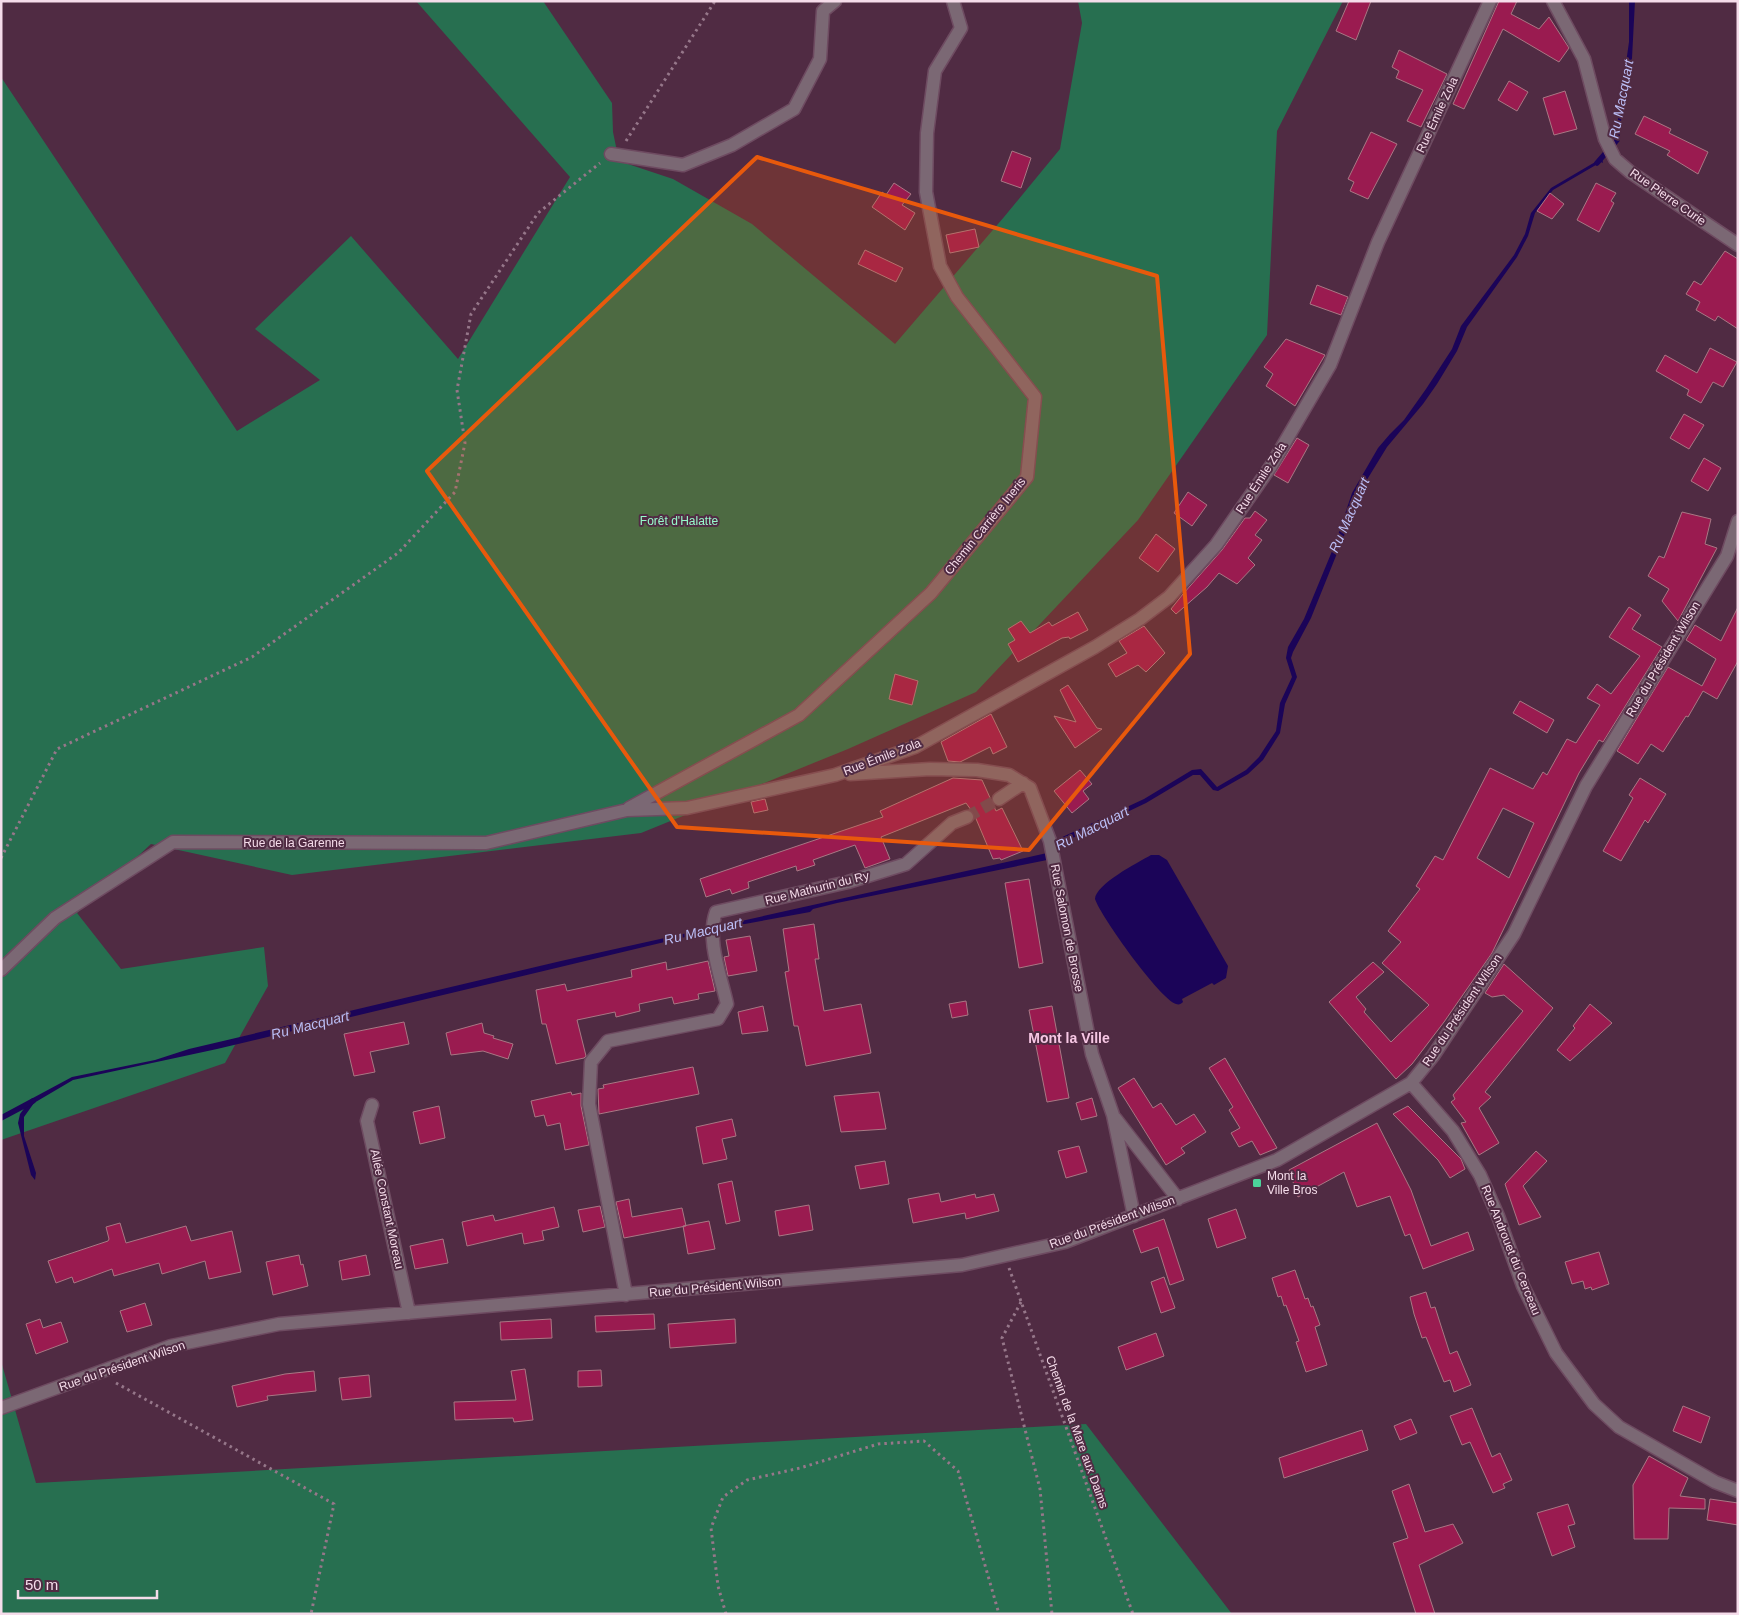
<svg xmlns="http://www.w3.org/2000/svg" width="1739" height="1615" font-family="Helvetica,sans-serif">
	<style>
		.green { fill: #276f50 }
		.water { fill: #1b0458 }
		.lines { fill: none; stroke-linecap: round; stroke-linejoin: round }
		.stream { stroke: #1b0458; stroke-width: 5.5 }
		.building { fill: #9a1b50; stroke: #a97784; fill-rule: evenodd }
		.minor-tunnel { stroke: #69465c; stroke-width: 12; stroke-dasharray: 12 6; stroke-linecap: butt }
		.minor-casing { stroke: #6e4b61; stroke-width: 15 }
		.path { stroke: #96778a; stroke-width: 3; stroke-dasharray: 2.5 4; stroke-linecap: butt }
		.minor { stroke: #7b6874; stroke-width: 12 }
		.marked { fill: #e8590c; fill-opacity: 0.2; stroke: #e8590c; stroke-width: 4; stroke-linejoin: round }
		.poi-dot { fill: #4cd39b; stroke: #502b43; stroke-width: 2 }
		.labels { text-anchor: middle; stroke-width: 4; stroke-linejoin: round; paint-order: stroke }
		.street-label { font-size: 12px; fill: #f5dcea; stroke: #502b43 }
		.park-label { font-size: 12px; fill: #97fbcb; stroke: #502b43 }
		.poi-label { font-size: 12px; fill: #f5dcea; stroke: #502b43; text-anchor: start }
		.water-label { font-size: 14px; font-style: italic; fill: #bbbef6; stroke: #502b43 }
		.neighbourhood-label { font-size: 14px; font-weight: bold; fill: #f7c7e4; stroke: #502b43 }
	</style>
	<rect width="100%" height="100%" fill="#502b43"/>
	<path class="green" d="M416,1H543L612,103L613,132L619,161L673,179L752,224L895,344L1004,217L1060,149L1082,23L1078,1H1343L1277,131L1267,335L1138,520L976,692L848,749L641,833L292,875L151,844L77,913L121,969L264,947L268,986L225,1063L1,1140V77L237,431L320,380L255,329L351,236L458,359L570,177Z
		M1,1361L36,1483L1086,1424L1232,1614H1Z"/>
	<path class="water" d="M1629,1H1635L1632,58L1617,144L1615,140L1629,42Z
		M1602,158L1603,163L1601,162L1553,190L1535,213L1528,236L1517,257L1467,327L1457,351L1437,384L1423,404L1387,447L1357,496L1348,526L1311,618L1293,652L1291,658L1297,677L1285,704L1280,733L1263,760L1248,774L1218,791L1213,790L1200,775H1193L1146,803L1058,845L1056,840L1144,799L1192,770L1201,769L1217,787L1246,770L1259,757L1276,731L1280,703L1292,677L1286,658L1288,647L1304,619L1335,544L1352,493L1378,448L1390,434L1404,420L1426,389L1452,349L1461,326L1514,255L1525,234L1531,213L1551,188Z
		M1047,853V860L837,903L813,909L810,912L723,928L217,1049L73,1080L34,1103L24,1117V1136L36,1173L35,1180L31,1175L18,1123L20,1114L31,1099L72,1077L155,1060L189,1049L561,961Z
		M1151,855H1159L1167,860L1228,966L1226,978L1214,985L1212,983L1182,999L1183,1002C1181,1004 1179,1005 1176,1004C1160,999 1101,917 1095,899C1096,884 1137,863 1151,855Z"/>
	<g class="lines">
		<path class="stream" d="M1597,163L1617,140V135
			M1,1118L33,1101"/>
	</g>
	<path class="building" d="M1349,1H1371L1356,40L1336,31Z
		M1499,1H1517L1511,14L1539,29L1549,17L1569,48L1559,62L1503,29L1464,109L1453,104Z
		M1399,50L1447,74L1421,127L1407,121L1423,90L1396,78L1399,71L1392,67Z
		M1509,81L1528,92L1517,111L1498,100Z
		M1565,91L1577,129L1554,135L1543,98Z
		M1644,116L1671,129L1669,133L1708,152L1698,174L1667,155L1670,151L1635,134Z
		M1371,132L1397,144L1368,199L1350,191L1354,182L1348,179Z
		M1012,151L1031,158L1021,188L1001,181Z
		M894,183L911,194L902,205L915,213L905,230L872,207L882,192L886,195Z
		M1596,183L1616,193L1611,201L1614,203L1599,232L1577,220Z
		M1550,193L1564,204L1552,219L1537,211Z
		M975,229L979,247L950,253L946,235Z
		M865,250L903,268L896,282L858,264Z
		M1725,251L1738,259V329L1718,316L1715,321L1696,310L1700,302L1686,294L1694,281L1701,285Z
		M1317,285L1348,297L1341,315L1310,304Z
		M1286,339L1325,355L1295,406L1266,386L1273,374L1264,367Z
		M1710,348L1737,362L1723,387L1713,382L1701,403L1687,395L1689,390L1656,371L1665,355L1697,373Z
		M1684,414L1704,425L1689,449L1670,438Z
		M1297,438L1309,445L1288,483L1274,475Z
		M1704,458L1721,468L1708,491L1691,481Z
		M1188,492L1207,505L1192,526L1174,513Z
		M1255,511L1267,520L1255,535L1262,540L1248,558L1255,565L1237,584L1219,573L1207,587L1176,614L1171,609L1183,594L1222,550L1245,518H1250Z
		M1682,512L1711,519L1705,544L1717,548L1678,621L1662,601L1669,589L1648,576L1659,556L1664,558Z
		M1156,534L1175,549L1158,572L1139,558Z
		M1629,607L1641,615L1632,629L1662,647L1603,742L1599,740L1579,773L1492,953L1444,1022L1412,1064L1396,1079L1329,1002L1373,962L1384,972L1356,997L1366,1009L1364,1012L1391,1042L1429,1005L1382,963L1401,942L1388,931L1420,889L1416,886L1435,856L1443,860L1490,768L1533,789L1543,772L1547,775L1567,739L1576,743L1600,705L1587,698L1597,684L1611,694L1640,656L1609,637ZM1503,808L1534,823L1509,878L1477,858Z
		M1738,607V661L1717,699L1703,691L1688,717L1686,716L1663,752L1651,744L1638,764L1617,751L1668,667L1702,686L1716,659L1686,640L1695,625L1721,641Z
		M1078,612L1088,630L1070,639L1069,637L1062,638L1018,662L1008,644L1015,640L1008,629L1021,621L1030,633L1049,622L1052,626Z
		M1144,626L1165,653L1146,672L1138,665L1116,677L1108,664L1127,653L1119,641Z
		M895,674L918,681L912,705L889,699Z
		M1068,685L1097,728L1102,729L1075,748L1054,716L1076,722L1060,690Z
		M1520,701L1554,720L1547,733L1513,713Z
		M991,714L1007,747L993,754L990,747L960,762L948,761L941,742Z
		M1080,770L1092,784L1083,791L1089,799L1072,813L1054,791Z
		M953,778L982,780L996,811L1002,808L1023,851L1001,860L1000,858L993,859L974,814L966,803L881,837L890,859L865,868L855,845L813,860L815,865L797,871L796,866L748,882L749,888L732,894L730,889L706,897L700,879L883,817L880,811Z
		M1640,778L1666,794L1648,823L1645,820L1621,861L1603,851L1633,798L1629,795Z
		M765,799L768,810L754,813L751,802Z
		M1029,879L1043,963L1019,968L1005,883Z
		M814,924L819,959H815L824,1011L861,1004L871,1053L806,1066L798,1026H794L785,972L789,971L783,929Z
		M750,936L757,971L728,976L724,957L729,956L726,940Z
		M708,961L715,991L698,994L699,999L674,1004L672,997L639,1004L640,1011L616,1017L615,1012L577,1020L586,1056L584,1058L556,1064L546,1024H542L536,990L565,984L567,991L632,977L631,970L666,962L667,970Z
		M1504,964L1553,1008L1485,1092L1491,1097L1479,1108L1499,1143L1479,1155L1461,1123L1466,1122L1451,1102L1455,1099L1453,1095L1523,1011L1504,995L1492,997L1485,993Z
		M966,1001L968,1015L952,1018L949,1004Z
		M1590,1004L1612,1023L1570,1061L1557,1050L1575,1028L1573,1026Z
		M763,1006L768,1031L742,1034L738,1012Z
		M1052,1006L1069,1098L1047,1102L1029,1010Z
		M404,1022L409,1044L370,1052L375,1072L354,1076L344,1034Z
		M482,1023L484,1033L494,1036L493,1038L513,1044L508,1059L483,1051L451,1055L446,1033Z
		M1225,1058L1277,1148L1260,1155L1252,1141L1239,1147L1231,1133L1240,1128L1229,1110L1233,1107L1209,1068Z
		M693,1067L699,1094L599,1114L598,1089L604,1088L603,1085Z
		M1134,1078L1153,1108L1161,1103L1176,1125L1194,1114L1206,1132L1181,1148L1185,1153L1166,1165L1118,1088Z
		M571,1092L572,1095L581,1093V1106L589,1145L565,1150L560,1123L547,1126L544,1115L535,1117L531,1101Z
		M879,1092L886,1129L841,1132L834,1096Z
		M1092,1098L1097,1116L1081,1120L1076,1103Z
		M439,1106L445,1138L420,1144L413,1112Z
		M1408,1106L1461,1159L1465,1169L1450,1178L1438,1160L1393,1114Z
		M732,1119L736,1136L722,1139L727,1159L703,1164L696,1127Z
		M1377,1123L1411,1190L1431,1246L1468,1232L1474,1250L1423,1269L1410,1234L1405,1236L1390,1196L1357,1207L1344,1172L1298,1197L1289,1170Z
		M1079,1146L1087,1172L1066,1178L1058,1151Z
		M1536,1151L1547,1161L1523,1186L1541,1217L1519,1225L1505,1184Z
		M885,1161L889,1184L860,1189L855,1166Z
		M732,1181L740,1221L726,1224L718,1184Z
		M939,1193L941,1202L975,1194L976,1198L994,1194L999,1211L966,1219L965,1213L913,1223L908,1199Z
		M629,1199L632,1217L682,1208L686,1226L624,1238L616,1202Z
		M809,1205L813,1230L779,1236L775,1211Z
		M600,1206L605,1227L583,1232L578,1210Z
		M554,1207L559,1227L542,1231L544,1240L524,1244L522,1233L467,1246L462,1222L493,1215L495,1221Z
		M1236,1209L1246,1238L1217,1248L1208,1219Z
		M1164,1219L1184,1280L1170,1285L1158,1247L1141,1253L1133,1230Z
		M709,1221L715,1249L688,1254L683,1226Z
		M120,1223L126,1243L186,1226L191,1241L232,1231L241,1272L209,1279L205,1261L162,1274L159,1263L114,1276L112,1269L74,1283L72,1277L56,1283L48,1261L108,1241L109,1239L106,1227Z
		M443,1239L448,1263L415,1269L410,1246Z
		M1599,1252L1609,1284L1592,1290L1591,1287L1585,1289L1583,1281L1572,1284L1565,1262Z
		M299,1255L301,1265L303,1264L308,1286L273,1295L266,1262Z
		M366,1255L370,1275L342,1280L339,1261Z
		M1295,1270L1305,1299L1308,1298L1311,1307L1313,1306L1320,1325L1315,1327L1327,1365L1306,1372L1296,1342L1299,1341L1286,1305L1284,1306L1281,1296L1278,1297L1272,1278Z
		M1164,1277L1175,1308L1161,1313L1151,1282Z
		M1426,1292L1431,1308L1435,1307L1450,1354L1457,1351L1471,1385L1454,1392L1450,1380L1444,1382L1426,1337L1422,1338L1414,1314L1410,1297Z
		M145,1303L152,1325L127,1332L120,1311Z
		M654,1314L655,1329L596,1332L595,1316Z
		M40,1319L43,1328L61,1322L68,1342L36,1354L26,1324Z
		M551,1319L552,1338L501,1340L500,1322Z
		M735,1319L736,1343L670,1348L668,1324Z
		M1156,1333L1164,1356L1126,1370L1118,1347Z
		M525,1369L533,1420L514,1422L513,1418L455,1420L454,1402L516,1400L511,1371Z
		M601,1370L602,1386L578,1387V1371Z
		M314,1371L316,1391L267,1396L268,1400L237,1407L232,1386L285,1374Z
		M369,1375L371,1397L342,1400L339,1378Z
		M1683,1406L1710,1417L1701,1443L1673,1431Z
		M1472,1408L1492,1457L1500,1453L1512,1480L1503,1484L1505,1488L1493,1493L1470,1442L1462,1445L1450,1416Z
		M1411,1419L1417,1433L1400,1440L1394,1426Z
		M1362,1430L1368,1450L1284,1478L1279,1458Z
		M1649,1456L1688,1478L1680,1496L1705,1499V1509L1669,1508L1668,1539H1634L1633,1485Z
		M1409,1484L1425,1532L1453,1524L1463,1543L1419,1565L1435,1614H1416L1393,1543L1408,1538L1392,1491Z
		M1710,1499L1738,1503V1525L1707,1520Z
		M1568,1504L1575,1524L1568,1526L1575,1547L1552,1556L1537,1513Z"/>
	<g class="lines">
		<path class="minor-tunnel" d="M967,817L999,799"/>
		<defs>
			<path id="minor" d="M1553,1L1584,59L1605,139L1615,159L1630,172L1738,245
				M611,154L683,165L732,145L794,109L820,59L823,11L835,1
				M850,774L930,769L977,770L1009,775L1030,788L1050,841L1092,1054L1113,1115L1134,1216
				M999,799L1023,783
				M629,808L799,715L931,593L1027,477L1035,397L957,297L940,266L926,192L927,133L935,71L961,28L953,1
				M1,970L55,918L173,842L486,843L627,810L687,808L835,775L915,747L1095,647L1140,619L1169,597L1216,545L1271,466L1330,365L1378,242L1490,1
				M1411,1083L1453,1131L1480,1175L1498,1216L1523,1286L1556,1353L1594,1404L1619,1427L1715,1482L1738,1491
				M372,1105L367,1121L409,1313
				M1115,1118L1178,1199
				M626,1295L589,1104L591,1062L608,1041L718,1019L727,1004C721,976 706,940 716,912L848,882L906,864L952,823L967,817
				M1,1408L171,1346L279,1324L962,1265L1065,1242L1277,1160L1411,1083L1433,1056L1514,934L1586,786L1727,556L1738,521"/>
		</defs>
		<use href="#minor" class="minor-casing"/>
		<path class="path" d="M626,141L715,1
			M1,858L57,749L252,657L398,553L455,492L465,443L457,390L471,314L538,213L600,163
			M1009,1268L1133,1614
			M1021,1302L1002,1338L1040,1489L1052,1614
			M116,1383L334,1504L311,1614
			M726,1614L718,1586L711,1528L723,1497L747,1480L800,1468L878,1444L924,1441L958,1471L999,1614"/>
		<use href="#minor" class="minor"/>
	</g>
	<path class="marked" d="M757,157L1157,276L1190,654L1029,850L677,827L427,471Z"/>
	<rect class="poi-dot" x="1252" y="1178" width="10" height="10" rx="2.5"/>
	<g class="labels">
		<g class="street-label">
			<text transform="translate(1437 115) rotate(-65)" y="4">Rue Émile Zola</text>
			<text transform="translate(1668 197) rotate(35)" y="4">Rue Pierre Curie</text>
			<text transform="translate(1261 478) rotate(-57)" y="4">Rue Émile Zola</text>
			<text transform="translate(985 526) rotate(-51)" y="4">Chemin Carrière Ineris</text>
			<text transform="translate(1663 659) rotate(-59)" y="4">Rue du Président Wilson</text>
			<text transform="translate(882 757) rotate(-21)" y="4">Rue Émile Zola</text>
			<text x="294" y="847">Rue de la Garenne</text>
			<text transform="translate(817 888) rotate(-14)" y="4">Rue Mathurin du Ry</text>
			<text transform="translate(1067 928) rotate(79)" y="4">Rue Salomon de Brosse</text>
			<text transform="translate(1462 1010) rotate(-56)" y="4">Rue du Président Wilson</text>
			<text transform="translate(387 1209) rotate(78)" y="4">Allée Constant Moreau</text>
			<text transform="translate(1112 1222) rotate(-20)" y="4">Rue du Président Wilson</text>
			<text transform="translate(1511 1250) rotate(68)" y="4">Rue Androuet du Cerceau</text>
			<text transform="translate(715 1287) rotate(-5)" y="4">Rue du Président Wilson</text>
			<text transform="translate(122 1366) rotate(-19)" y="4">Rue du Président Wilson</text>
			<text transform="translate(1077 1432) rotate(70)" y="4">Chemin de la Mare aux Daims</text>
		</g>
		<g class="park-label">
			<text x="679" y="525">Forêt d'Halatte</text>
		</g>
		<g class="poi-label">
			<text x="1267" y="1180">Mont la<tspan x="1267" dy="14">Ville Bros</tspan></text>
		</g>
		<g class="water-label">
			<text transform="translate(1621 99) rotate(-79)" y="5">Ru Macquart</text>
			<text transform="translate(1349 515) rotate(-66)" y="5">Ru Macquart</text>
			<text transform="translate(1092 828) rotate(-27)" y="5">Ru Macquart</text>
			<text transform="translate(703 931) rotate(-13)" y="5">Ru Macquart</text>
			<text transform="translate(310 1025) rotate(-14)" y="5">Ru Macquart</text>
		</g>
		<g class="neighbourhood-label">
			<text x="1069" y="1043">Mont la Ville</text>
		</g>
	</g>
	<rect width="1739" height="1615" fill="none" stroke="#f5dcea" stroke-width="5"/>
	<path d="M18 1590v8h139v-8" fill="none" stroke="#f5dcea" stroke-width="2.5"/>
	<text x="25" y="1590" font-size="15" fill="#f5dcea" stroke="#502b43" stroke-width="4" paint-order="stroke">50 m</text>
</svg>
